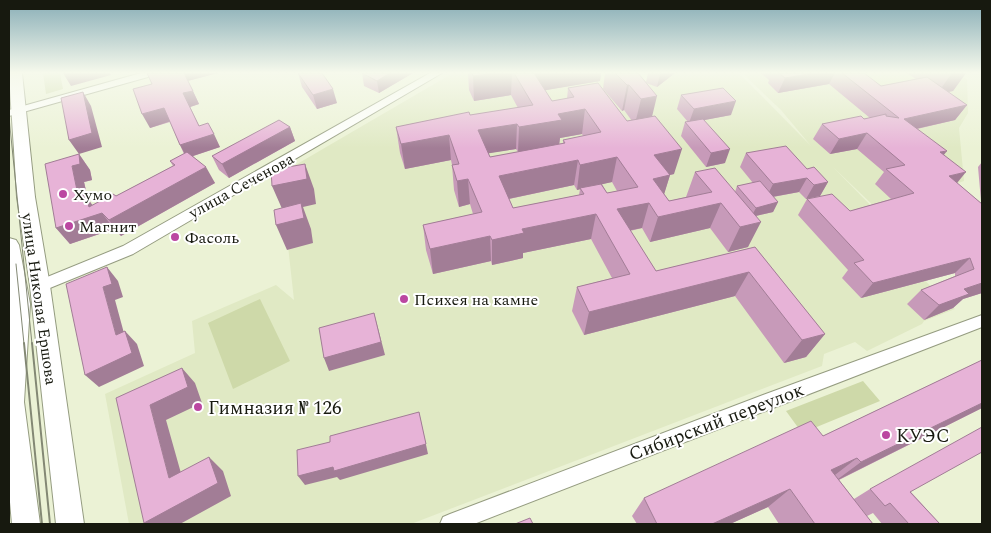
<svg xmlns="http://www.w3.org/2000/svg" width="991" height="533" font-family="Spectral,serif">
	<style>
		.built { fill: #e0e9c4 }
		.green { fill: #ced9a9 }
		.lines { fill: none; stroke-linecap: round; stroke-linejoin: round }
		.minor-casing { stroke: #959c81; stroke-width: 2 }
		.secondary-casing { stroke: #959c81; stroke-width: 2 }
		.minor { fill: #fff; fill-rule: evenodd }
		.secondary { fill: #fff; fill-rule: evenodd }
		.tram-far1 { stroke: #838874; stroke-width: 1 }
		.tram { stroke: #838874; stroke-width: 2 }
		.wall { fill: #c79ab9; fill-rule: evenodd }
		.shaded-wall { fill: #a27d96 }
		.building { fill: #e7b3d7; stroke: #a27d96; fill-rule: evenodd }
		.poi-dot { fill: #bb47a1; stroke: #fff; stroke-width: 2 }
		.labels { text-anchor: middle; stroke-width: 4; stroke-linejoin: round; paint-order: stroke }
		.street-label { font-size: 16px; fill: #17190f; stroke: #fff }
		.poi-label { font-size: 16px; fill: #17190f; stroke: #fff; text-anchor: start }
		.near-poi-label { font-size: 19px; fill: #17190f; stroke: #fff; text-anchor: start }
		.near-street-label { font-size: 19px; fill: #17190f; stroke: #fff }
	</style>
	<rect width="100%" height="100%" fill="#ebf2d5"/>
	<path class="built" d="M453,73H612L642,84L657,73H739L811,146L781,110L742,73H955L967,79L968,113L959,128L964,181L878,210L833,167L879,214L919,275L955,309L924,321L922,324L867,351L855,342L824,354L822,366L411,524H129L105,394L195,353L192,321L276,285L294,300L280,174Z"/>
	<path class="green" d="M43,73H60L63,89L46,94Z
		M260,299L290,361L233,389L208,323Z
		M863,381L880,401L802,433L786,411Z"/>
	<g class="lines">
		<defs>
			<path id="minor" d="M141,73H157L155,75L9,116V110Z
				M430,73H442L133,254L45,290L40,292L35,290L33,286L35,282L123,246Z
				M982,315V327L474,524H440L443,517L450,514L763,395Z"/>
			<path id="secondary" d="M9,73H22L35,197L50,286L84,524H56L30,286L17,197Z
				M9,238L16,240L19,245L30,304L24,402L40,524H12L9,491Z"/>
		</defs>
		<use href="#minor" class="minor-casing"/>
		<use href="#secondary" class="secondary-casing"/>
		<use href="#minor" class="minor"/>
		<use href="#secondary" class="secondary"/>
		<path class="tram-far1" d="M9,117L32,344
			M16,264L24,344"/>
		<path class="tram" d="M24,343L42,524
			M32,343L50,524"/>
	</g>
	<path class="wall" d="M147,73H218L188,81L199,104L190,107L199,126L220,147L193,156L215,183L121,236L114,229L70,244L56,228L79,154L90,170L92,180L84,182L88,199L92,205L116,196L173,166L170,161L184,154L170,122L150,128L152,84Z
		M298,73L337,103L317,109L302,87Z
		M362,73H413L379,93L364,86Z
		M468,73H601L600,81L545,90L552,101L567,99L568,88L627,121H632L624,110L622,111L603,89L605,73H638L646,82L648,73H675L657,87L646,83L652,117L674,174L670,175L664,194L669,201L686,197L695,172L735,192L737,186L753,183L740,167L746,153L807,169L828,182L820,196L806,199L799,192L773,197L778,202L773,212L756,216L748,247L728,252L710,228L650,242L642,228L630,231L656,271L755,247L825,334L806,357L784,363L735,296L584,335L572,311L577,287L612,278L591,239L523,253V258L492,265L491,261L433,274L426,250L423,225L473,214L470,204L459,207L454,190L452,165L451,160L405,169L400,153L396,127L518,108L511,95L474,101L469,90ZM582,134L583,136L563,140V143L559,144L560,138ZM516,149L518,152L490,157L488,153ZM612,182L617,191L607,193L602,184ZM574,185L577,190L580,189L579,195L513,208L509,199Z
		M761,73H864L881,86L916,79L907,73H966L953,91L948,92L967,105L955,120L917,129L944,155L957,183L982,204V293L963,299L953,308L924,320L907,304L921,290L955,276V273L861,298L842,278L848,270L798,215L807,199L850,211L891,199L875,184L884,172L857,149L830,154L813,139L822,124L870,118L829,84L778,93L768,83L769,80Z
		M681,95L731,115L704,120L725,163L706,167L681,136L685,122H688L677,109Z
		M290,127L295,141L229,178L219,170L212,156Z
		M982,162V201H981L978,167Z
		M982,360V408L839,480L854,499L870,489L911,492L940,524H882L873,513L867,516L854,500L873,524H779L768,507L730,524H637L632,516L644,498L823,436Z"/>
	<path class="shaded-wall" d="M63,73H110L111,75L71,86Z
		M184,73H218L187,81Z
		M390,73H413L379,93L377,81Z
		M495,73H512L511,95L474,101L473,76Z
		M530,73H601L600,81L529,93Z
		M661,73H675L657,87L660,74Z
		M814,73H835L829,84L778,93L785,78Z
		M952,73H966L953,91L937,94Z
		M627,85H629L624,110L622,111Z
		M333,89L337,103L317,109L313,95Z
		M193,91L199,104L190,107L204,137L214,134L220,147L187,158L180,145L183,93Z
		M83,92L91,106L102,147L79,154L69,140Z
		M657,96L651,121L635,124L641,99Z
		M736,101L731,115L689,123L694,109Z
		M967,105L955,120L893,134L904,119Z
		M164,108L171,121L150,128L142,114Z
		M585,109L582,134L560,138L559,146L518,152L519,127L558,114Z
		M517,124L516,149L478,155V130Z
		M290,127L295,141L229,178L222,164Z
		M867,133L857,149L830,154L839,139Z
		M449,135L451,160L405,169L401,144Z
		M682,149L674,174L647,180L654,155Z
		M730,149L725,163L706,167L711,153Z
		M947,151L935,166L940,152Z
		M79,154L90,170L92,180L84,182L88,199L99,214L102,213L114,229L70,244L56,228L79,200L72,166Z
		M617,157L612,182L577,190L580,165Z
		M578,160L574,185L498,201L499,176Z
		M305,164L314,189L316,204L303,207L311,229L313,243L287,250L276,225L283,211L272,186Z
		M206,167L215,183L121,236L109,220Z
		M966,172L953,188L949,176Z
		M670,175L662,201L649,203L642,228L611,234L617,209L653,179Z
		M807,178L799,192L766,198L773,184Z
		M468,179L470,204L459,207L457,181Z
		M828,182L820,196L806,199L814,185Z
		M778,202L773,212L751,217L756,208Z
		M721,203L710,228L650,242L658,217Z
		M596,214L591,239L523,253V258L492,265V240L522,229Z
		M761,222L748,247L728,252L740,227Z
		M490,236L491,261L433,274L430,249Z
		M970,258L955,273L861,298L873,283Z
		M107,267L118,281L123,297L115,300L128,348L116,335L103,287Z
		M749,272L735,296L584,335L589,312Z
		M982,283V293L963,299L953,308L924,320L939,305L964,289Z
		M374,313L385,355L329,371L324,358Z
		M125,331L137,344L144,366L99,387L85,375Z
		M825,334L806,357L784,363L802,340Z
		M182,368L195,383L202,403L166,420L186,491L169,478L150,405Z
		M982,403V408L834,482L861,462Z
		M419,412L428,454L340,480L337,477L305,485L298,476Z
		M209,457L223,471L231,496L180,524H146L144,523Z
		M857,458L831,478V470Z
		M790,489L768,507L730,524H712Z"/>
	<path class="building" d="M147,73H184L193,91L183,93L199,126L208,123L214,134L180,145L164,108L142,114L133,89L152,84Z
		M298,73H322L333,89L313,95Z
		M362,73H390L377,81Z
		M472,73H495L473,76Z
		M514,73H534L552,101L574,97L568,88L598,83L627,121L655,116L682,149L654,155L670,175L653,179L669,201L712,192L695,172L715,168L761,222L740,227L721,203L658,217L649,203L617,209L656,271L755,247L825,334L802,340L749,272L589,312L577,287L630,274L596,214L522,229L524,233L492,240L490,236L430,249L423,225L482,212L468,179L457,181L452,165L459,164L449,135L401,144L396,127L469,112L470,115L533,105ZM585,109L601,132L563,140L565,143L490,157L478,130L517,124L519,127L562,120L558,114ZM617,157L638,187L607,193L601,184L580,188L584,194L513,208L499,176L578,160L580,165Z
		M615,73H638L657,96L641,99L629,85H627Z
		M779,73H814L785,78Z
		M842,73H864L881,86L927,77L967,105L904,119L947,151L940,152L966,172L949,176L982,204V283L964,289L969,294L939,305L921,290L974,269L970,258L873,283L854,263L864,260L807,199L832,194L850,211L914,193L886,169L905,165L867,133L839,139L822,124L861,116L864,119L886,114V116L899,118Z
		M723,88L736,101L694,109L681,95Z
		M83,92L92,133L69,140L61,98Z
		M703,119L730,149L711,153L685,122Z
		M279,120L290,127L222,164L212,156Z
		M786,146L807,169L814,167L828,182L814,185L807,178L773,184L746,153Z
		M187,152L206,167L109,220L102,213L56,228L45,164L79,154L80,164L72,166L79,200L86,197L89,207L113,194L116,196L175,165L170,161Z
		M305,164L307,179L272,186L271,170Z
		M760,181L778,202L756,208L737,186Z
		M301,203L304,218L276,225L274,210Z
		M107,267L112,284L103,287L116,335L125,331L132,353L85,375L66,284Z
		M374,313L381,342L324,358L319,328Z
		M982,360V403L861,462L857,458L831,470L873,524H815L790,489L712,524H657L644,498L811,421L823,436Z
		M182,368L188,387L150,405L169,478L209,457L218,483L144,523L116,398Z
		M419,412L426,444L334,471L333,467L298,476L297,450L330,442V436Z
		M982,427V452L910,492L940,524H909L890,503L885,506L870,489Z
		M530,518L533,524H515Z"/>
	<linearGradient id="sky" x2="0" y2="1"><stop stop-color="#87adb6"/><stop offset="0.49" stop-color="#f6f9ec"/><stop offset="1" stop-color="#f6f9ec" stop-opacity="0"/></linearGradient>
	<rect width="991" height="148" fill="url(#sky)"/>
	<g class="poi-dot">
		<circle cx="63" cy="194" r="5"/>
		<circle cx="69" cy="226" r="5"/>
		<circle cx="175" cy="237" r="5"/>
		<circle cx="404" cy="299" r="5"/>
		<circle cx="198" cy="407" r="5"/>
		<circle cx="886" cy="435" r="5"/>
	</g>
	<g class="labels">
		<g class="street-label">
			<text transform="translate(241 185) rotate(-29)" y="6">улица Сеченова</text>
			<text transform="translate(40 299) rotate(82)" y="6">улица Николая Ершова</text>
		</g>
		<g class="poi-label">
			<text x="73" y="200">Хумо</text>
			<text x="79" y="232">Магнит</text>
			<text x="185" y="243">Фасоль</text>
			<text x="414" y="305">Психея на камне</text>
		</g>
		<g class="near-poi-label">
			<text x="208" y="414">Гимназия № 126</text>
			<text x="896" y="442">КУЭС</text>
		</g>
		<g class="near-street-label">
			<text transform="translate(716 421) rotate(-21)" y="7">Сибирский переулок</text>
		</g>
	</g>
	<rect width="991" height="533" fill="none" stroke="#17190f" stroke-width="20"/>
</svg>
